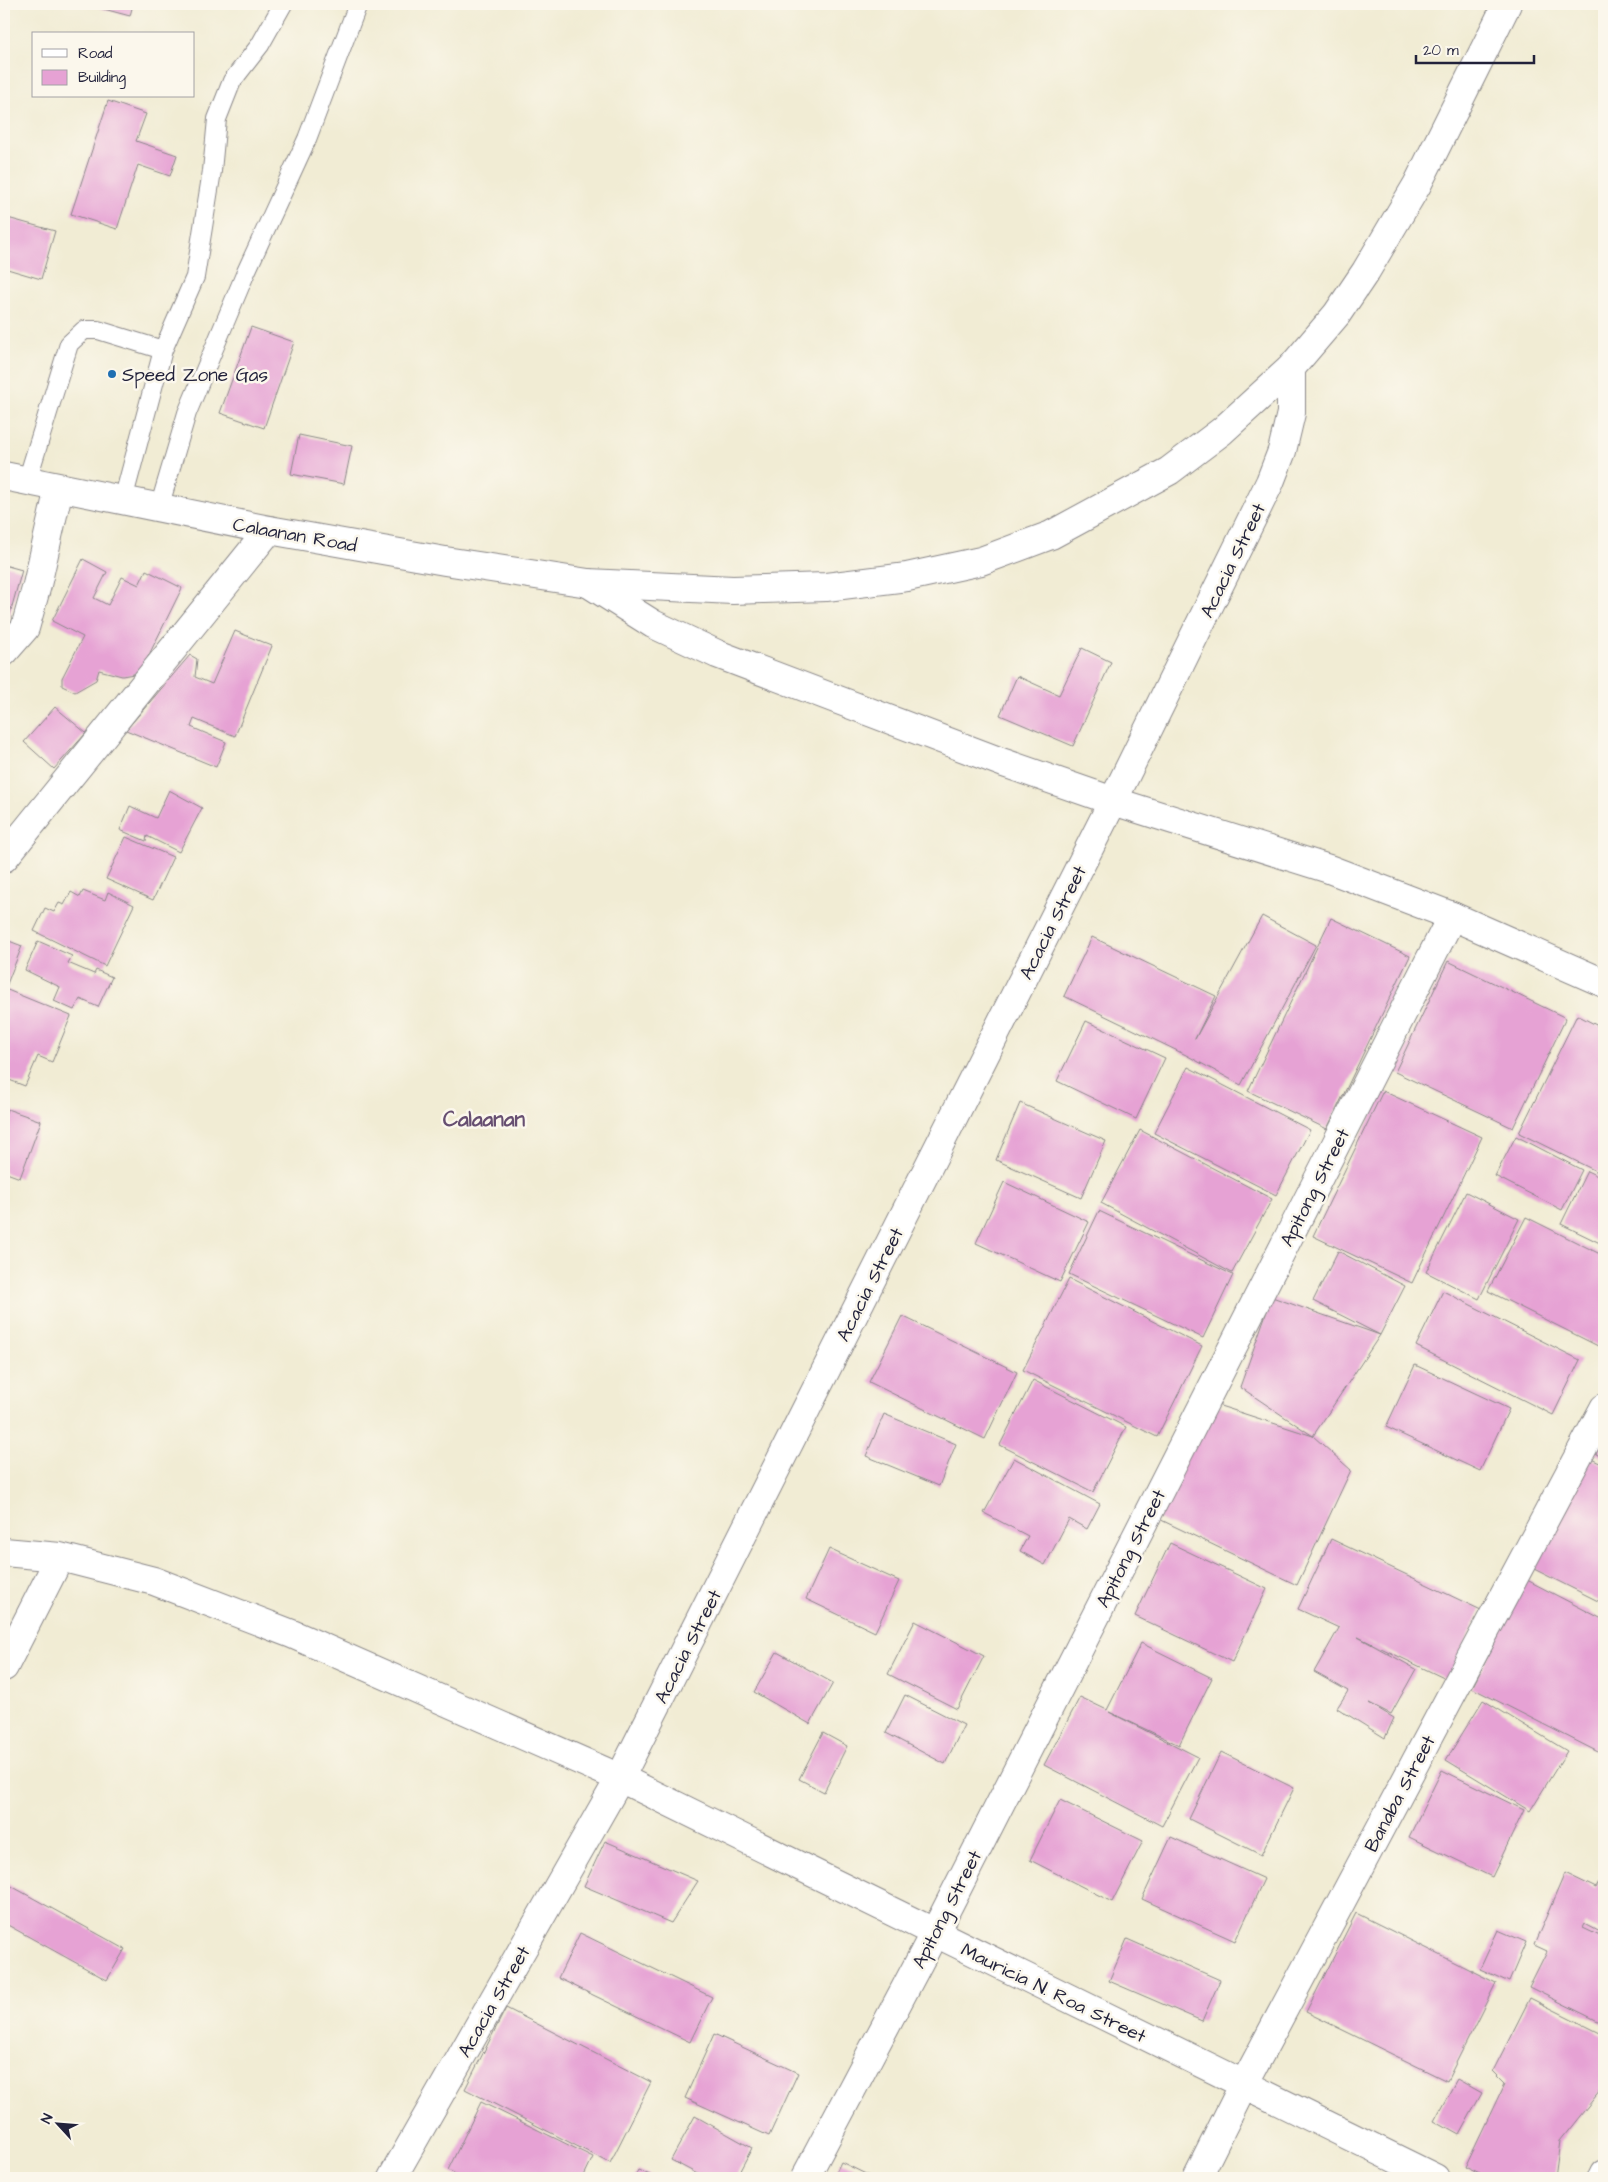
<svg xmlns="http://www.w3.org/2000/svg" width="1608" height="2182" font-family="'Architects Daughter',sans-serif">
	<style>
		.building { fill: #e6a2d4 }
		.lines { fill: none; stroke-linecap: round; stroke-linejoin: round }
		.service-casing { stroke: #8a8788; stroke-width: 20 }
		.minor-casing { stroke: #8a8788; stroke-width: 30 }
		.tertiary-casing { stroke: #8a8788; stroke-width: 30 }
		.primary-casing { stroke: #8a8788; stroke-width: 30 }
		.service { stroke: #fff; stroke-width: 18 }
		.minor { stroke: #fff; stroke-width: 28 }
		.tertiary { stroke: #fff; stroke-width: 28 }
		.primary { stroke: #fff; stroke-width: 28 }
		.poi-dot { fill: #1f6fb2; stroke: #fbf7ec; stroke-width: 2 }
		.labels { text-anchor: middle; stroke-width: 5; stroke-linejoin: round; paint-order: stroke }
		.poi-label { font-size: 19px; fill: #22223b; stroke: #fbf7ec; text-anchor: start }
		.street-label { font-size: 19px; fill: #22223b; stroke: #fbf7ec }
		.quarter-label { font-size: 21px; font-weight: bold; fill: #674f71; stroke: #fbf7ec }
	</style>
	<rect width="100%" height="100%" fill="#fbf7ec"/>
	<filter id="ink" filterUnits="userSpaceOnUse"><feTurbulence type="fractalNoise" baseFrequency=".02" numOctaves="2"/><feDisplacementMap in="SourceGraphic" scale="10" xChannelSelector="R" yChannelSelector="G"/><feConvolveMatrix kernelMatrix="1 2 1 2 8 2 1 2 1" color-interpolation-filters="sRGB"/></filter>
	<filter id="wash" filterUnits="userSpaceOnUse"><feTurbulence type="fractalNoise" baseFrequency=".0096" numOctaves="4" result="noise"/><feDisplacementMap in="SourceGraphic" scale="20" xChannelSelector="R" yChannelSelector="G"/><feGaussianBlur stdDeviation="1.12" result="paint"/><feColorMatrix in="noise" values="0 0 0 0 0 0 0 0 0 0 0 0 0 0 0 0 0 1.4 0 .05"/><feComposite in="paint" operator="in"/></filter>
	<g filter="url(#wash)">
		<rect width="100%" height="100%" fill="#f1ecd4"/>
		<g id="blocks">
			<path class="building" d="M85,4H133L130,16Z
				M108,101L146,114L136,141L177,155L170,176L138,165L117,229L71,214Z
				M4,217L55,231L41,279L4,268Z
				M251,327L294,342L264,428L220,413Z
				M299,435L352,446L344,484L291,474Z
				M83,559L107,572L94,598L108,605L122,577L139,585L146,570L182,588L140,673L122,676L99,670L96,680L75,692L62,686V678L83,637L52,621Z
				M4,565L22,570L6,628L4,627Z
				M235,631L272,646L235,736L194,719L191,727L226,742L216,767L126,730L190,655L197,659L195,677L212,684Z
				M1082,648L1111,662L1073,746L1000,715L1017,676L1059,695Z
				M55,707L86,733L54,769L24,742Z
				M169,790L202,808L179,852L147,836L146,841L120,830L130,806L156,818Z
				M126,837L173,857L153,900L106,879Z
				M83,891L105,900L108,892L134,905L105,966L34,931L45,908L54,912L59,903L64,905L71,892L80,897Z
				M1262,916L1316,945L1241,1085L1186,1055L1064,996L1092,937L1216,996L1195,1039Z
				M1331,918L1410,956L1327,1129L1248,1091Z
				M4,939L22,946L5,989L71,1016L52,1062L38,1056L25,1086L4,1078Z
				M38,941L72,956L68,963L94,974L96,970L112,977L98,1007L80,999L74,1010L54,1001L60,987L25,970Z
				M1448,961L1566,1018L1513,1128L1395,1072Z
				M1577,1015L1604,1029V1175L1519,1133Z
				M1086,1021L1165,1058L1136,1119L1057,1081Z
				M1188,1067L1310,1130L1276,1195L1154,1133Z
				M1383,1091L1482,1137L1412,1283L1313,1236Z
				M1020,1103L1106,1141L1081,1198L996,1160Z
				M7,1109L41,1121L20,1178L4,1172V1118Z
				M1140,1130L1272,1199L1232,1273L1101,1203Z
				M1516,1136L1582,1170L1562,1210L1495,1176Z
				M1587,1171L1604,1179V1245L1561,1224Z
				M1004,1182L1089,1222L1060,1282L976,1243Z
				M1466,1192L1519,1219L1479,1299L1426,1272Z
				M1099,1211L1233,1275L1203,1338L1069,1274Z
				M1526,1217L1604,1256V1333L1598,1346L1488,1291Z
				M1338,1251L1405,1286L1380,1335L1313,1301Z
				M1069,1279L1202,1346L1157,1437L1023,1370Z
				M1443,1291L1580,1360L1553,1415L1416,1346Z
				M1272,1297L1380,1335L1313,1436L1240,1387Z
				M902,1316L1017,1372L985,1439L869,1382Z
				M1415,1365L1509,1409L1480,1471L1386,1427Z
				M1033,1380L1126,1427L1093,1492L1000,1445Z
				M1211,1403L1313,1436L1351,1470L1297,1585L1157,1518Z
				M884,1414L956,1444L939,1486L866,1456Z
				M1604,1428V1458L1592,1452Z
				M1014,1458L1100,1504L1087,1529L1069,1519L1045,1565L1020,1551L1028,1536L984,1513Z
				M1589,1458L1604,1465V1604L1534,1569Z
				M1331,1539L1481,1610L1448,1680L1358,1637L1416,1669L1391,1714L1369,1703L1394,1718L1385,1738L1337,1708L1348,1691L1314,1672L1339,1628L1298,1609Z
				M1170,1543L1267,1589L1232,1662L1135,1616Z
				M829,1549L899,1581L875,1632L806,1599Z
				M1527,1580L1604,1620V1755L1472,1688Z
				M915,1621L984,1656L957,1709L888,1674Z
				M1141,1643L1212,1678L1179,1745L1109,1712L1198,1757L1162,1826L1044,1765L1080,1697L1107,1710Z
				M777,1652L833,1683L810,1724L754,1692Z
				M905,1695L964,1725L945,1764L886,1733Z
				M1483,1700L1567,1751L1530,1811L1446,1760Z
				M823,1733L847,1746L824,1792L799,1779Z
				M1221,1752L1294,1788L1261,1855L1189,1819Z
				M1442,1770L1524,1810L1492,1877L1409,1837Z
				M1060,1800L1143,1841L1112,1902L1030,1860Z
				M1171,1837L1264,1879L1235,1941L1142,1899Z
				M605,1841L698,1881L671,1923L584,1886Z
				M1565,1873L1596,1888L1604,1873V1934L1585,1924L1583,1928L1604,1938V2024L1529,1987L1547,1951L1534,1945Z
				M4,1882L125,1949L107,1980L4,1923Z
				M1356,1913L1496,1983L1447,2081L1306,2012Z
				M1498,1930L1526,1942L1509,1982L1480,1969Z
				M580,1933L712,1997L690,2042L558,1978Z
				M1127,1939L1220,1980L1202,2021L1109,1981Z
				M1530,1998L1604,2035V2086L1560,2141L1555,2178H1488L1465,2167L1505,2083L1493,2071Z
				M506,2008L651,2082L610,2163L465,2089Z
				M714,2034L798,2073L769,2136L685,2098Z
				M1457,2079L1482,2093L1459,2135L1434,2121Z
				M481,2102L593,2157L583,2178H464L448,2170Z
				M695,2116L752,2148L736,2178H705L671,2160Z
				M841,2162L874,2178H833Z
				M638,2170L657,2178H634Z"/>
		</g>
	</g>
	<g filter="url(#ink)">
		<use href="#blocks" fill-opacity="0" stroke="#8a8788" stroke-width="1"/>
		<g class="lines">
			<defs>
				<path id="service" d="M163,350L195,277L212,171L217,119L232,81L260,45L283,4
					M27,481L69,344L84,330H98L163,350L123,500
					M159,508L187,413L246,272L307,139L358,4"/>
				<path id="minor" d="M4,652L25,628L37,585L59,488
					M4,858L269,530
					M4,1552L60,1557L154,1581L292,1634L620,1778L1435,2178
					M4,1667L60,1557
					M392,2178L620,1778L1113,801L1270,482L1282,451L1291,413V368
					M805,2178L935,1932L1452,916
					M1197,2178L1243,2086L1604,1408
					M1602,2178L1604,2174"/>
				<path id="tertiary" d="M588,583L653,624L717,654L1004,763L1113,801L1329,869L1452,916L1604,983"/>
				<path id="primary" d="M4,476L269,530L445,561L588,583L733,590L826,587L907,577L981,561L1051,535L1169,471L1222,431L1291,368L1337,314L1366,271L1417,185L1507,4"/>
			</defs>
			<use href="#service" class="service-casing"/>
			<use href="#minor" class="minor-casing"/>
			<use href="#tertiary" class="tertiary-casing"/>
			<use href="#primary" class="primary-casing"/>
			<use href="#service" class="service"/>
			<use href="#minor" class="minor"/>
			<use href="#tertiary" class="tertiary"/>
			<use href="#primary" class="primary"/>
		</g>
	</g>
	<circle class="poi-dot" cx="112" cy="374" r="5"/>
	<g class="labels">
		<g class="poi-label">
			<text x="122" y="381">Speed Zone Gas</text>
		</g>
		<g class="street-label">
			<text transform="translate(295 534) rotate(10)" y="7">Calaanan Road</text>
			<text transform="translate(1232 560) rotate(-64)" y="7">Acacia Street</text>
			<text transform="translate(1052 922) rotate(-63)" y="7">Acacia Street</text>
			<text transform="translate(1314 1187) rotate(-63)" y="7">Apitong Street</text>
			<text transform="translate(869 1284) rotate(-63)" y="7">Acacia Street</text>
			<text transform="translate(1130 1548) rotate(-63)" y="7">Apitong Street</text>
			<text transform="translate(687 1646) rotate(-63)" y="7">Acacia Street</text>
			<text transform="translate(1399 1793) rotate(-62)" y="7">Banaba Street</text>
			<text transform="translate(946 1909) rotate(-63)" y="7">Apitong Street</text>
			<text transform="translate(1054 1992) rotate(26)" y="7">Mauricia N. Roa Street</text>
			<text transform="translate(493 2001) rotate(-60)" y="7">Acacia Street</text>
		</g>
		<g class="quarter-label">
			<text x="484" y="1126">Calaanan</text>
		</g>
	</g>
	<rect width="1608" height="2182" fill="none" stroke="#fbf7ec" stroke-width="20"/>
	<rect x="32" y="32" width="162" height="65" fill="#fbf7ec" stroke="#a4a2a5"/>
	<rect x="42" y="49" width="25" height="8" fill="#ffffff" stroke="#a4a2a5"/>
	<text x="78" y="58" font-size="15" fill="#22223b">Road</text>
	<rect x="42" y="70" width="25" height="15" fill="#e6a2d4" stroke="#a4a2a5"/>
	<text x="78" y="82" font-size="15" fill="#22223b">Building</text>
	<g transform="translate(58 2124) rotate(296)" stroke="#fbf7ec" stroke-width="4" paint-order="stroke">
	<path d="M0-4L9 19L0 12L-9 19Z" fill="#22223b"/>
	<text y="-8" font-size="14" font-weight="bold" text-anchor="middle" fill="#22223b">N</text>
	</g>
	<path d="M1416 55v8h118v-8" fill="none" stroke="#22223b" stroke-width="2.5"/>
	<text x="1423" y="55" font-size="15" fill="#22223b" stroke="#fbf7ec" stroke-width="4" paint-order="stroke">20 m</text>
</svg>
